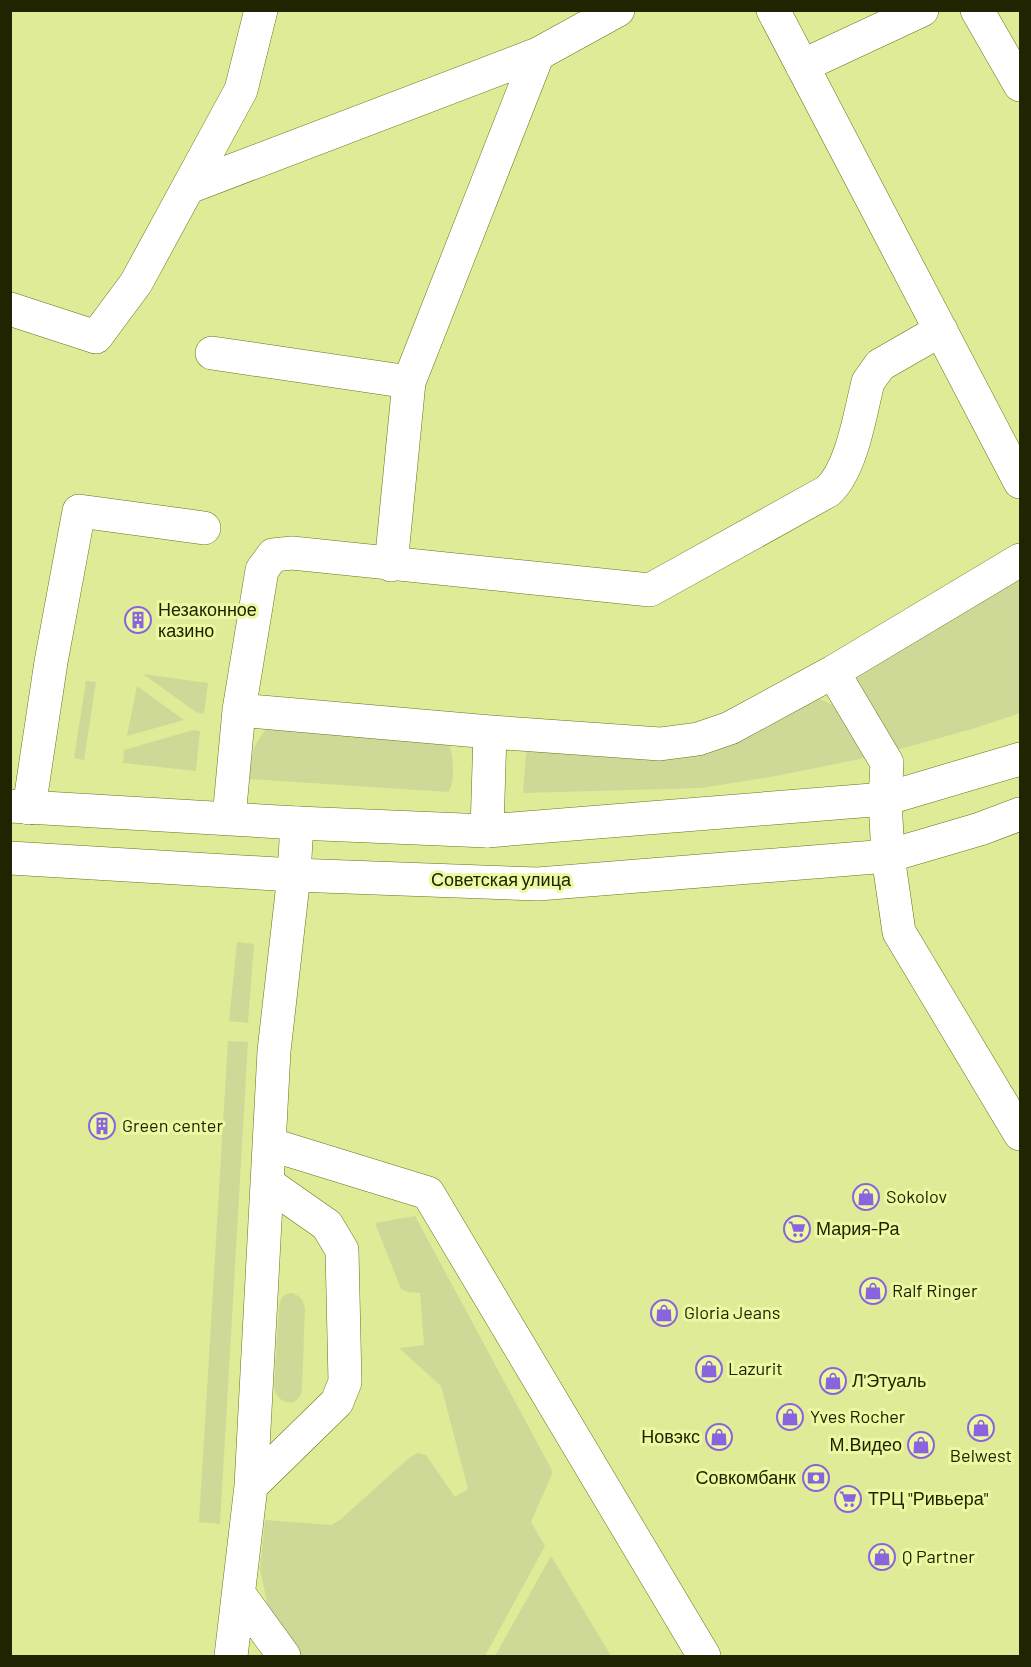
<svg xmlns="http://www.w3.org/2000/svg" width="1031" height="1667" font-family="Barlow,sans-serif">
	<style>
		.green { fill: #cfd997 }
		.lines { fill: none; stroke-linecap: round; stroke-linejoin: round }
		.minor-casing { stroke: #6a7219; stroke-width: 34 }
		.major-casing { stroke: #6a7219; stroke-width: 34 }
		.minor { stroke: #fff; stroke-width: 33 }
		.major { stroke: #fff; stroke-width: 33 }
		.labels { text-anchor: middle; stroke-width: 6; stroke-linejoin: round; paint-order: stroke }
		.poi-label { font-size: 18px; fill: #212401; stroke: #edf8a2; text-anchor: start }
		.street-label { font-size: 18px; fill: #212401; stroke: #edf8a2 }
	</style>
	<rect width="100%" height="100%" fill="#dfeb96"/>
	<path class="green" d="M1020,576V713L972,729L896,750L860,691L857,677Z
		M143,674L208,683L204,714L196,712Z
		M86,681L96,682L84,760L74,758Z
		M137,686L184,720L127,736Z
		M809,697C847,703 850,728 865,758L776,776L701,788L523,793L526,754L532,745L706,751Z
		M271,724L439,735C442,738 446,742 449,745C454,755 455,784 448,792L250,779L247,774C251,754 256,739 271,724Z
		M193,730L200,731L196,771L123,763L124,750Z
		M237,942L254,944L248,1023L229,1021Z
		M228,1041L248,1042L220,1524L199,1522Z
		M415,1216L553,1472L531,1522L545,1546L485,1656H293L268,1607L260,1569L265,1520L331,1525L340,1520L410,1457L418,1453L426,1455L455,1497L468,1489L441,1386L399,1348L424,1345L420,1293L408,1292L401,1289L375,1223Z
		M292,1293C300,1296 303,1299 305,1308L302,1390C298,1409 278,1405 274,1388L279,1306C281,1297 283,1294 292,1293Z
		M551,1556L611,1656H495Z"/>
	<g class="lines">
		<defs>
			<path id="minor" d="M773,10L1020,482
				M977,10L1020,85
				M802,66L922,10
				M189,187L538,54
				M10,309L96,337L136,283L241,90L261,10
				M212,353L409,382L391,565
				M409,382L538,54L618,10
				M833,672L887,763L885,799L888,856L899,932L1020,1134
				M239,710L490,732L660,744L698,739L730,728L833,672L1020,560
				M29,808L51,662L79,511L204,528
				M229,818L239,710L262,570L273,555L292,553L650,590L828,491C852,469 860,414 868,382L880,365L941,330
				M487,831L490,732
				M269,1144L428,1193L704,1656
				M251,1486L337,1402L345,1382L342,1250L327,1225L267,1183
				M239,1594L284,1656
				M231,1656L251,1486L274,1051L294,875L297,823"/>
			<path id="major" d="M10,806L297,823L487,831L885,799L1020,759
				M10,858L294,875L538,884L888,856L980,829L1020,814"/>
		</defs>
		<use href="#minor" class="minor-casing"/>
		<use href="#major" class="major-casing"/>
		<use href="#minor" class="minor"/>
		<use href="#major" class="major"/>
	</g>
	<defs>
		<symbol id="building-ring" viewBox="-11 -11 22 22"><circle r="9.5" fill="#edf8a2" stroke="#8a63de" stroke-width="1.5"/><path d="M-4-6H4V6H1V3H-1V6H-4ZM-2.5-4.3h1.7v1.8h-1.7ZM.8-4.3h1.7v1.8H.8ZM-2.5-1h1.7V.8h-1.7ZM.8-1h1.7V.8H.8Z" fill="#8a63de"/></symbol>
		<symbol id="shop-ring" viewBox="-11 -11 22 22"><circle r="9.5" fill="#edf8a2" stroke="#8a63de" stroke-width="1.5"/><path d="M-5-2.5h2.3a2.7 3.5 0 0 1 5.4 0H5L5.5 6h-11ZM-1.5-2.5h3a1.5 2.3 0 0 0-3 0Z" fill="#8a63de"/></symbol>
		<symbol id="supermarket-ring" viewBox="-11 -11 22 22"><circle r="9.5" fill="#edf8a2" stroke="#8a63de" stroke-width="1.5"/><path d="M-6-5.5h2.5l.6 2H6L4.5 2H-2.5L-4.4-4H-6ZM-1.5 3.2a1.3 1.3 0 1 0 .1 0ZM3 3.2a1.3 1.3 0 1 0 .1 0Z" fill="#8a63de"/></symbol>
		<symbol id="bank-ring" viewBox="-11 -11 22 22"><circle r="9.5" fill="#edf8a2" stroke="#8a63de" stroke-width="1.5"/><path d="M-6-4H6V4H-6ZM0-2.3a2.3 2.3 0 1 0 0 4.6a2.3 2.3 0 1 0 0-4.6Z" fill="#8a63de"/></symbol>
	</defs>
	<g fill-rule="evenodd">
		<use href="#building-ring" x="123" y="605" width="30" height="30"/>
		<use href="#building-ring" x="87" y="1111" width="30" height="30"/>
		<use href="#shop-ring" x="851" y="1182" width="30" height="30"/>
		<use href="#supermarket-ring" x="782" y="1214" width="30" height="30"/>
		<use href="#shop-ring" x="858" y="1276" width="30" height="30"/>
		<use href="#shop-ring" x="649" y="1298" width="30" height="30"/>
		<use href="#shop-ring" x="694" y="1354" width="30" height="30"/>
		<use href="#shop-ring" x="818" y="1366" width="30" height="30"/>
		<use href="#shop-ring" x="775" y="1402" width="30" height="30"/>
		<use href="#shop-ring" x="966" y="1413" width="30" height="30"/>
		<use href="#shop-ring" x="704" y="1422" width="30" height="30"/>
		<use href="#shop-ring" x="906" y="1430" width="30" height="30"/>
		<use href="#bank-ring" x="801" y="1463" width="30" height="30"/>
		<use href="#supermarket-ring" x="833" y="1484" width="30" height="30"/>
		<use href="#shop-ring" x="867" y="1542" width="30" height="30"/>
	</g>
	<g class="labels">
		<g class="poi-label">
			<text x="158" y="616">Незаконное<tspan x="158" dy="21">казино</tspan></text>
			<text x="122" y="1132">Green center</text>
			<text x="886" y="1203">Sokolov</text>
			<text x="816" y="1235">Мария-Ра</text>
			<text x="892" y="1297">Ralf Ringer</text>
			<text x="684" y="1319">Gloria Jeans</text>
			<text x="728" y="1375">Lazurit</text>
			<text x="852" y="1387">Л'Этуаль</text>
			<text x="810" y="1423">Yves Rocher</text>
			<text x="700" y="1443" text-anchor="end">Новэкс</text>
			<text x="902" y="1451" text-anchor="end">М.Видео</text>
			<text x="981" y="1462" text-anchor="middle">Belwest</text>
			<text x="796" y="1484" text-anchor="end">Совкомбанк</text>
			<text x="868" y="1505">ТРЦ "Ривьера"</text>
			<text x="902" y="1563">Q Partner</text>
		</g>
		<g class="street-label">
			<text x="501" y="886">Советская улица</text>
		</g>
	</g>
	<rect width="1031" height="1667" fill="none" stroke="#212401" stroke-width="24"/>
</svg>
